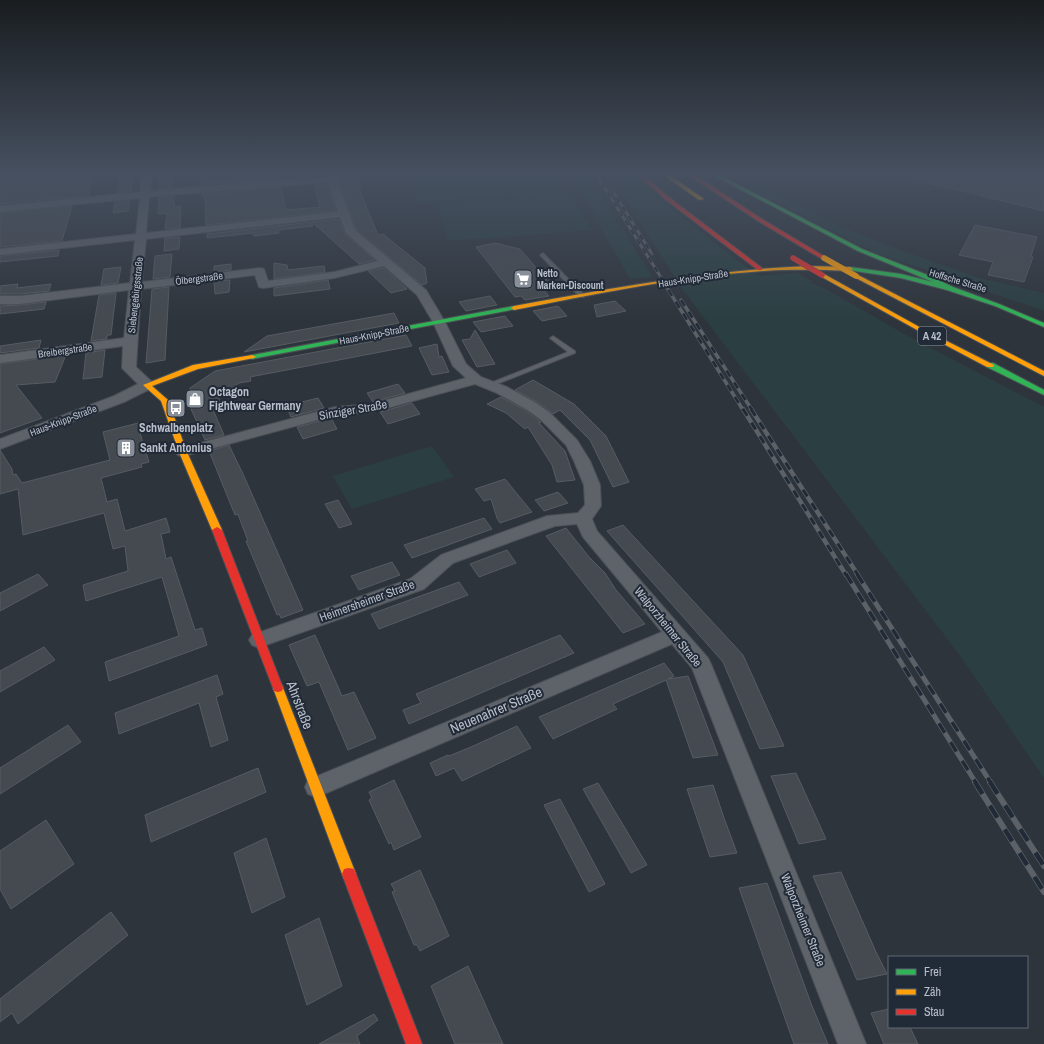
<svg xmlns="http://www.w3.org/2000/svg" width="1044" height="1044" font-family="'Archivo Narrow',sans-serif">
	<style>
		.green { fill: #2b3f42 }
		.building { fill: #454a50; stroke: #575b63 }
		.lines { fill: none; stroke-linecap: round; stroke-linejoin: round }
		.lane-casing { stroke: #4c5056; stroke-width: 2 }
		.street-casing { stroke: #4c5056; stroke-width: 2 }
		.fast-casing { stroke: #4c5056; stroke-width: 2 }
		.slow-casing { stroke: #4c5056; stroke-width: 2 }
		.jam-casing { stroke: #4c5056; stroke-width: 2 }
		.lane { fill: #5e6269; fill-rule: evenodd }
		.street { fill: #5e6269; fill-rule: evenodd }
		.fast { fill: #30b455; fill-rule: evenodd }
		.slow { fill: #ff9f0a; fill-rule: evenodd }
		.jam { fill: #e5322d; fill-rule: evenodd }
		.rail-far4-casing { stroke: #5c6167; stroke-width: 3 }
		.rail-far3-casing { stroke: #5c6167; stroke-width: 3.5 }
		.rail-far2-casing { stroke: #5c6167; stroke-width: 4.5 }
		.rail-far1-casing { stroke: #5c6167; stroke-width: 5 }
		.rail-casing { stroke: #5c6167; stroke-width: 6 }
		.rail-far4 { stroke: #212a37; stroke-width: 2; stroke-dasharray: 5.5; stroke-linecap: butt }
		.rail-far3 { stroke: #212a37; stroke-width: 2.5; stroke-dasharray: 7; stroke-linecap: butt }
		.rail-far2 { stroke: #212a37; stroke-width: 3; stroke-dasharray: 8; stroke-linecap: butt }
		.rail-far1 { stroke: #212a37; stroke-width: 3.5; stroke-dasharray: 11; stroke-linecap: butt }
		.rail { stroke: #212a37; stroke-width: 4.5; stroke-dasharray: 14; stroke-linecap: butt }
		.slow-bridge-casing { stroke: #4b5057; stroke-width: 6; stroke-linecap: butt }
		.jam-bridge-casing { stroke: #4b5057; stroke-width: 6; stroke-linecap: butt }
		.slow-bridge { stroke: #ff9f0a; stroke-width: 5.5 }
		.jam-bridge { stroke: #e5322d; stroke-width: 5.5 }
		.labels { text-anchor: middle; stroke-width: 4; stroke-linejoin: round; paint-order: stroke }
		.far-poi-label { font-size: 10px; font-weight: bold; fill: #bac0cb; stroke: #212a37; text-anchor: start }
		.far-street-label { font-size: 10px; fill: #bac0cb; stroke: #212a37 }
		.shield { fill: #212a37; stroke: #8c939f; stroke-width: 1 }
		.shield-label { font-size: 11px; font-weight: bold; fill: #bac0cb }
		.poi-label { font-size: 12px; font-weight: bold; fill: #bac0cb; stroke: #212a37; text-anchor: start }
		.street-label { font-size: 12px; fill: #bac0cb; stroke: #212a37 }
		.near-street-label { font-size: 14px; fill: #bac0cb; stroke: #212a37 }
	</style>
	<rect width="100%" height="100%" fill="#2e343b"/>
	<path class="green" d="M409,174H557L568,192L416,203Z
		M571,174H590L616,219L618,224L626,233L638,255L653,277L630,279Z
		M607,174H629L735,259L759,276L798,273L812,281L811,283L824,288L906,335L1044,407V778L961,657L683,290L630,206Z
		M721,174H730L780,196L843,227L894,248L979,278L1044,293V311L876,253Z
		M570,194L592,230L448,241L438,203Z
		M432,446L454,477L352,509L333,476Z"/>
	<path class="building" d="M0,174H93L89,196L0,204Z
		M120,174H134L131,191L117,193Z
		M160,174H173V187L159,189Z
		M337,174H355L361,189H359L378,235L383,234L425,268L427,283L422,285L356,229Z
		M912,174H1021L1044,179V211L911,179Z
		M278,176L279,179L201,185L202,182L246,177L247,179Z
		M327,184L336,211L206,225L205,196H202V194L281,188L286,210L320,207L314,185Z
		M174,196V207L181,206L180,228L165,229L167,213L158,214L159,198Z
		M130,201L128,211L113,213L115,202Z
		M72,206L62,241L0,247V213Z
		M339,219L345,234L375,260L359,264L312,222Z
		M311,222L313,226L278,230L279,233L254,236L253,233L207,238V234Z
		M975,225L1037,237L1031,256L1033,257L1024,282L988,275L993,262L959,255Z
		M180,237L179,249L164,251L165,238Z
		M495,243L520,249L552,286L542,288L549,296L525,300L521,296L515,297L476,247Z
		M59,250L58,256L0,262V256Z
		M172,254L170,277L153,279L155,256Z
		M274,263L287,265L288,270L324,266L325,272L274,279Z
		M231,264V270L214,272V266Z
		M121,267L118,283L101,285L104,269Z
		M384,268L407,289L391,293L368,271Z
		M230,280L229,292L215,294L214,281Z
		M328,280L330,289L274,296V288Z
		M18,284L17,288L51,284L49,291L20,294H0V286Z
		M169,287L165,360L146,363L152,289Z
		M116,293L111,335H107V339L91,341L99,295Z
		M490,296L497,305L466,311L459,302Z
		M615,301L626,311L597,317L594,305Z
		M46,302L44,309L0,314V306L20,305Z
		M558,306L567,316L542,321L533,311Z
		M394,313L399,323L244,352L267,336Z
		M505,316L513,326L481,332L473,322Z
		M475,330L495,364L477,367L462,340L470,339Z
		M406,335L412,346L250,377L251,381L239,383L219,398V404L211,405L224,435L205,440L191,409L190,388L215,371Z
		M41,340L39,348L0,353V346Z
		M437,344L439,357L442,356L449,372L432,375L419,348Z
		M105,350L102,377L83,379L86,353Z
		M66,355L55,382L16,385L42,418L0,433V364Z
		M533,380L574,404L606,436L629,482L613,487L590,440L560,410L553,414L537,402L515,390Z
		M398,384L405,393L373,402L367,393Z
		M501,397L525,410L541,422L539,423L565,451L575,480L557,482L552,465L528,427L525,429L506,413L487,404Z
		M318,398L324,408L291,417L286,406Z
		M412,403L420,414L388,424L380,412Z
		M331,418L337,429L303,439L297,427Z
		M142,422L140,433L149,462L141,464L142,467L101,478L107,502L117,499L125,531L166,518L170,532L161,534L166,559L171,557L195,630L202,628L207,645L109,681L105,662L179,636L162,577L86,601L83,585L128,571L125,546L113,549L104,513L23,535L18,489L0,494V450L12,469L13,475L16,474L22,483L110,460L103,432Z
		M229,445L243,474L303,610L281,618L279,614L277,615L246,541H248L239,517L238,514L235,515L209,451Z
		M505,479L532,512L500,523L497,518L491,499L484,501L475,489Z
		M558,492L568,503L544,511L535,500Z
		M338,500L352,524L339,528L325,504Z
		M484,518L492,529L412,558L404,545Z
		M623,525L743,655L784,746L760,749L723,662L607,531Z
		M566,528L589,557L605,573L616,590L645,624L623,633L546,536Z
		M507,550L516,563L479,577L470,564Z
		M392,562L400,575L359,590L351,576Z
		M38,574L48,585L0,611V593Z
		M459,582L468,595L379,629L371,614Z
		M315,635L342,696L354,692L376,738L348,750L319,682L307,686L289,645Z
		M560,635L574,653L409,724L403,710L421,703L416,694Z
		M44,647L55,660L0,692V671Z
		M664,663L674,676L668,679L688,676L718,755L693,758L666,680L613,704L617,709L553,739L539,717Z
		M217,675L223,694L216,697L228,740L211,747L199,703L119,734L115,713Z
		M68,725L81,742L0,794V768Z
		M517,726L531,748L462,781L454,768L436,776L430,763L448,755L449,756L471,747Z
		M258,768L266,792L151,842L145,815Z
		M796,773L826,839L799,844L771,776Z
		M394,780L421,837L394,850L391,842L389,844L369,800L372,798L369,792Z
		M598,783L647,865L631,873L583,789Z
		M713,785L724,818L737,853L710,857L687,789Z
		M560,799L605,884L589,892L544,805Z
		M46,820L74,864L11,909L0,889V851Z
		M266,838L285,897L252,913L234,853Z
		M420,870L449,936L420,951L417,945H414L392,892L395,891L391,884Z
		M841,872L876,952L887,974L857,980L813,876Z
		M767,883L812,1006L828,1044H794L739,888Z
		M111,912L128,935L18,1024L12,1013L0,1022V999Z
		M319,918L342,986L307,1005L285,935Z
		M468,966L503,1044H455L431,986Z
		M889,1009V1027H910L918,1044H884L871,1013Z
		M374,1014L378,1020L357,1036L360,1044H319Z"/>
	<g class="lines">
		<defs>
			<path id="lane" d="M543,253L584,295V297H580L541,256L540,255Z
				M553,336L575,351V353L492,386H488V384L568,352L551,339L550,338Z"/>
			<path id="street" d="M142,174H152L150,191C209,185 267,182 326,177V174H335L355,230L426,290L445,322L466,364L481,377L507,387L536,403L550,413L577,440L590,461L600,485L601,506L592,519L597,531L708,658L711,664L866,1044H838L692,668L672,644L324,794L316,797L308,794L305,787L308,780L662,632L583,537L577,524L555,526L453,563L424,589L266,645L259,648L252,645L249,640L252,635L410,579L441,555L547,516L578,513L585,505L584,485L574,461L566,445L540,419L526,409L497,393L475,384L373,412L336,415L188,455L183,457L178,455L175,452L178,449L335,407L372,404L466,378L453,366L433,322L417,295L384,266L334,278L263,288L259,287L255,275L141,289L136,367L152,382L154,385L152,388L124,402L0,449V439L114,396L138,384L122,368L123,346L0,363V355L124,338L129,290L20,304H0V296H20L130,283L135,240L0,255V249L136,234L140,198L0,212V206L140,192ZM328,182L338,212L146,233L149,197C209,191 268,188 328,182ZM340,217L346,233L378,261L334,272L268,281L264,269L260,268L142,282L146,239Z"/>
			<path id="fast" d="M711,174H717L862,249L930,276L953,287L999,304L1044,323V327L995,306L947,290L901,278L848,270L847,269L850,267L901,274L933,282L858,251Z
				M514,306L516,307V309L252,359L248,357L252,355Z
				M987,363H993L1044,390V395L987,367Z"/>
			<path id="slow" d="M662,174H668L704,199L699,200Z
				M808,266L850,267L853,269L850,271C822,270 794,269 765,271C681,276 597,294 514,310L511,308L514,306C612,288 708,270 808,266Z
				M820,274H824L923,329L994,365L993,367H987L919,331L820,276Z
				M854,275H858L1044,371V376L854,277Z
				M252,355L256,357L254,358L198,369L152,386L168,400L187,452L222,530L217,533L212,530L179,452L161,401L143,385L193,365Z
				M278,684L282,685L283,688L356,874L354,879L349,880L344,879L342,874L273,688L274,685Z"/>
			<path id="jam" d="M637,174H642L670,198L762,268V270H758L666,200Z
				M687,174H693L762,219L827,258L822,259L758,221Z
				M217,527L222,530L283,688L282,691L278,692L274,691L273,688L212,530Z
				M349,868L354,869L356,874L422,1044H406L342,874L344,869Z"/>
		</defs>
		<use href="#lane" class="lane-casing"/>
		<use href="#street" class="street-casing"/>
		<use href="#fast" class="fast-casing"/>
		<use href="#slow" class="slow-casing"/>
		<use href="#jam" class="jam-casing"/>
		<use href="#lane" class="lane"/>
		<use href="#street" class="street"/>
		<use href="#fast" class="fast"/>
		<use href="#slow" class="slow"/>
		<use href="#jam" class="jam"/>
		<defs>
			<path id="rail-far4" d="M596,174L662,279
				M611,188L652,254"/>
			<path id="rail-far3" d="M661,278L743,410
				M681,300L752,410"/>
			<path id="rail-far2" d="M743,409L846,575
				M751,409L858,575"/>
			<path id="rail-far1" d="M846,574L976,783
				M857,574L991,783"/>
			<path id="rail" d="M975,782L1044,892
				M990,782L1044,866"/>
		</defs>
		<use href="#rail-far4" class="rail-far4-casing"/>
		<use href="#rail-far3" class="rail-far3-casing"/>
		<use href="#rail-far2" class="rail-far2-casing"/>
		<use href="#rail-far1" class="rail-far1-casing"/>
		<use href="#rail" class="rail-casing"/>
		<use href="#rail-far4" class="rail-far4"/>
		<use href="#rail-far3" class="rail-far3"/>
		<use href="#rail-far2" class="rail-far2"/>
		<use href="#rail-far1" class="rail-far1"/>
		<use href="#rail" class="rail"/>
		<defs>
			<path id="slow-bridge" d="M824,258L856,276"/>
			<path id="jam-bridge" d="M793,258L822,275"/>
		</defs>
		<use href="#slow-bridge" class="slow-bridge-casing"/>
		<use href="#jam-bridge" class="jam-bridge-casing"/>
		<use href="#slow-bridge" class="slow-bridge"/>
		<use href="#jam-bridge" class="jam-bridge"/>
	</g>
	<linearGradient id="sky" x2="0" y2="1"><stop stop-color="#191d20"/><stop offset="0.54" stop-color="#465060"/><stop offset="1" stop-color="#465060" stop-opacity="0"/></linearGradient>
	<rect width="1044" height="321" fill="url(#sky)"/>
	<defs>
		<symbol id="supermarket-square" viewBox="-11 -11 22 22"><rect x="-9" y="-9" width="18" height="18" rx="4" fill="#898f99" stroke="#212a37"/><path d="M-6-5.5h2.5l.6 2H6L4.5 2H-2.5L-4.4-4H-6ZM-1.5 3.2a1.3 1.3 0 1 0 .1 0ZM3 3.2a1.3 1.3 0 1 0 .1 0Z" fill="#fff"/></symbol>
		<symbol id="shop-square" viewBox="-11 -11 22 22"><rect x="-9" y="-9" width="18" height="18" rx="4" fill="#898f99" stroke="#212a37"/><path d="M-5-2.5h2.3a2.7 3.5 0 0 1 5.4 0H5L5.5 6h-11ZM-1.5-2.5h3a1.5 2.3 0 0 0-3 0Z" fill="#fff"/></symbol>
		<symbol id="bus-square" viewBox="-11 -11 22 22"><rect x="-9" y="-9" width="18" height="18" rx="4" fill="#898f99" stroke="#212a37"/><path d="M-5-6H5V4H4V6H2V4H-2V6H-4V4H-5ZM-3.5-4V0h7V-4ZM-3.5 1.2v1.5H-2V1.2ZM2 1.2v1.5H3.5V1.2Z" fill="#fff"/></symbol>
		<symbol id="building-square" viewBox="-11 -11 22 22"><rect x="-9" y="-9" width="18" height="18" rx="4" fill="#898f99" stroke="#212a37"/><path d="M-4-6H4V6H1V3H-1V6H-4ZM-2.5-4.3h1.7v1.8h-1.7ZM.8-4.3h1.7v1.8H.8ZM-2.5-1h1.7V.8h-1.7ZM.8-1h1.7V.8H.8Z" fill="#fff"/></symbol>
	</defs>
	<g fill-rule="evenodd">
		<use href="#supermarket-square" x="512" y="268" width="22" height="22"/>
		<use href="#shop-square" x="184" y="388" width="22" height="22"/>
		<use href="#bus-square" x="165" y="397" width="22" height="22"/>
		<use href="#building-square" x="115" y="437" width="22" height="22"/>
	</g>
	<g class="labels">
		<g class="far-poi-label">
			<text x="537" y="277">Netto<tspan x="537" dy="12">Marken-Discount</tspan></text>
		</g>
		<g class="far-street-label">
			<text transform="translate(199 278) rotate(-7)" y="4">Ölbergstraße</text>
			<text transform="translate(693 278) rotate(-9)" y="4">Haus-Knipp-Straße</text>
			<text transform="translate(958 280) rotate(17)" y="4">Hoffsche Straße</text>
			<text transform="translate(135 295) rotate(-84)" y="4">Siebengebirgsstraße</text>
			<text transform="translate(374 334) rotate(-11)" y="4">Haus-Knipp-Straße</text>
			<text transform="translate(65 350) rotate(-8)" y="4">Breibergstraße</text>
			<text transform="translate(63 420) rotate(-21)" y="4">Haus-Knipp-Straße</text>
		</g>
		<rect class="shield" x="918" y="327" width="28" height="18" rx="3"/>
		<g class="shield-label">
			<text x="932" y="340">A 42</text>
		</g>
		<g class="poi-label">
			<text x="209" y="396">Octagon<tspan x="209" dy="14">Fightwear Germany</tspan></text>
			<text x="176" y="432" text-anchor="middle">Schwalbenplatz</text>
			<text x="140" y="452">Sankt Antonius</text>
		</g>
		<g class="street-label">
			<text transform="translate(353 410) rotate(-10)" y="4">Sinziger Straße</text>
			<text transform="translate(367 601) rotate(-20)" y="4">Heimersheimer Straße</text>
			<text transform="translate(668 627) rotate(51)" y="4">Walporzheimer Straße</text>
			<text transform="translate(803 920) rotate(68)" y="4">Walporzheimer Straße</text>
		</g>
		<g class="near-street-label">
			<text transform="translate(300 705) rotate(69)" y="5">Ahrstraße</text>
			<text transform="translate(496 710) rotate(-23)" y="5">Neuenahrer Straße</text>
		</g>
	</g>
	<rect x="888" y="956" width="140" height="72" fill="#212a37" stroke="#5e6672"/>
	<rect x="896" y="969" width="20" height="6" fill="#30b455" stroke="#5e6672"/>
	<text x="924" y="976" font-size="12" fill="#bac0cb">Frei</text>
	<rect x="896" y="989" width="20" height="6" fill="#ff9f0a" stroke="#5e6672"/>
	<text x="924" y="996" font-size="12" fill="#bac0cb">Zäh</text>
	<rect x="896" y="1009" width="20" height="6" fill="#e5322d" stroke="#5e6672"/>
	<text x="924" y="1016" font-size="12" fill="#bac0cb">Stau</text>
</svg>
